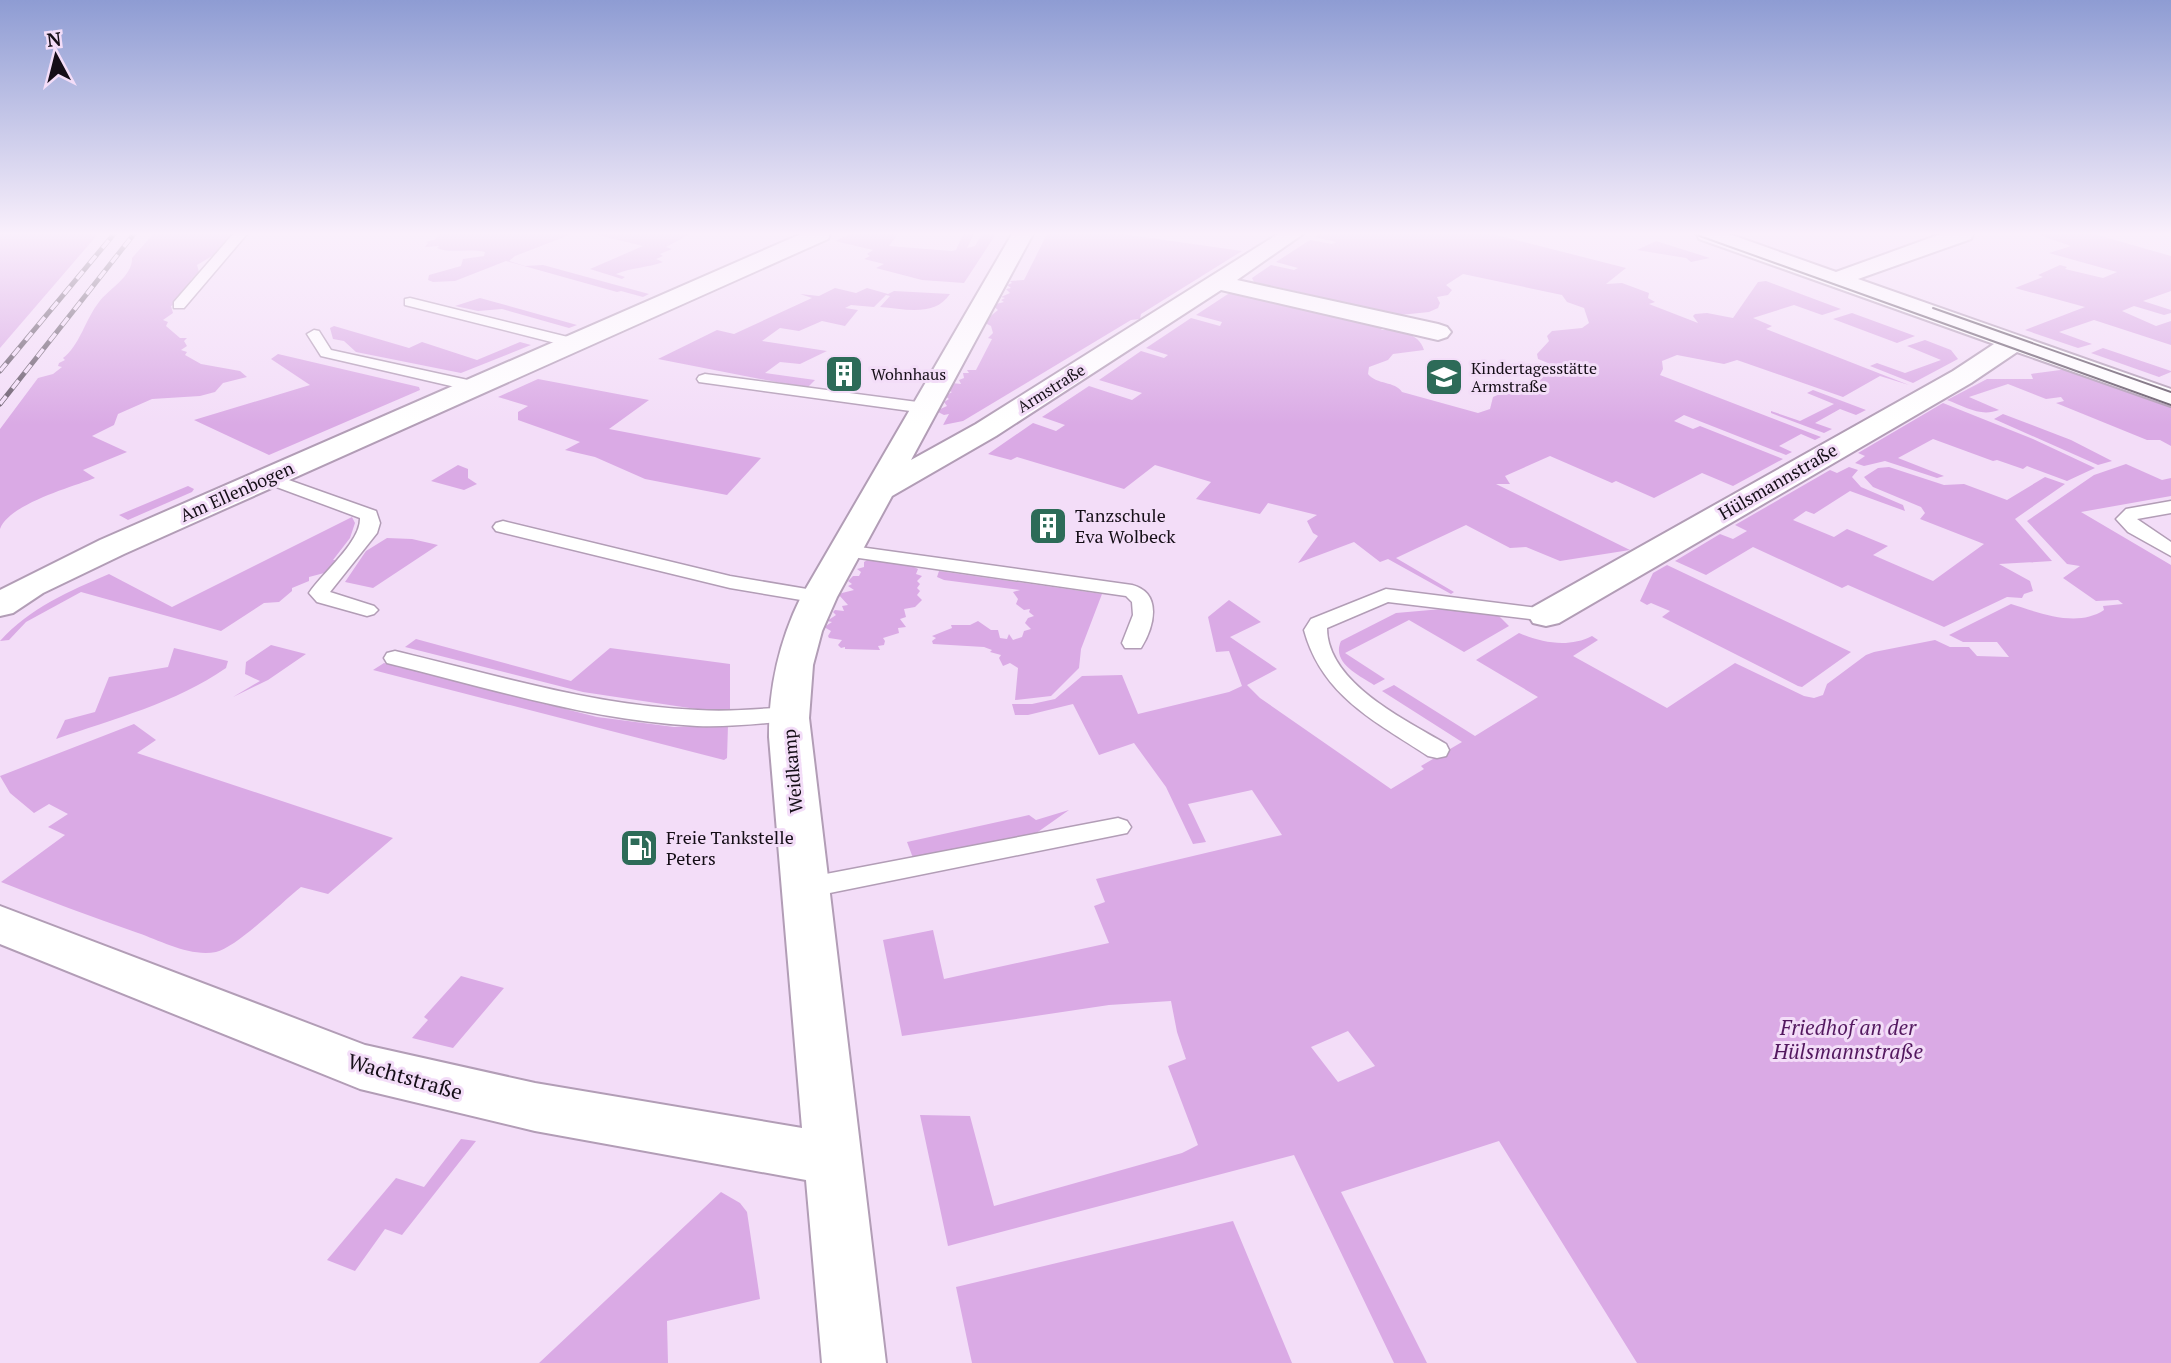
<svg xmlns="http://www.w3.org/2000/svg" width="2171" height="1363" font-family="'PT Serif',serif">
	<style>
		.green { fill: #daaae5; fill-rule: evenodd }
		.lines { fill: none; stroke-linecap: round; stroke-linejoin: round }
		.lane-casing { stroke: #b29db6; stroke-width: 3 }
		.street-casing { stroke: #b29db6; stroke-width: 4 }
		.lane { fill: #fff; fill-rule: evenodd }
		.street { fill: #fff; fill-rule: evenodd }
		.tram { stroke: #675a6a; stroke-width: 2 }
		.rail-casing { stroke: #675a6a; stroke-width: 5 }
		.rail { stroke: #f3ddf8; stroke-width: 3.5; stroke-dasharray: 10; stroke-linecap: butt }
		.labels { text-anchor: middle; stroke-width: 6; stroke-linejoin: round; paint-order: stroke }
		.far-poi-label { font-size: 16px; fill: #150e17; stroke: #f3ddf8; text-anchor: start }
		.far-street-label { font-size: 16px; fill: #150e17; stroke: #f3ddf8 }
		.street-label { font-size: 18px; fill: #150e17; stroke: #f3ddf8 }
		.poi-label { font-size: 18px; fill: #150e17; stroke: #f3ddf8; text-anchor: start }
		.near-park-label { font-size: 21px; font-style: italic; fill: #53185f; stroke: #f3ddf8 }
		.near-street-label { font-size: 21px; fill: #150e17; stroke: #f3ddf8 }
	</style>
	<rect width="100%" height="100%" fill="#f3ddf8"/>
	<path class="green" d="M0,234H98L0,348Z
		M153,234H232L222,250L197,265L199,272L191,280L194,283L184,301L171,306L173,313L163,320L168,322L166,326L180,338H187L184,341L187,346L181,350L187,352L185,355L201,364L240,371L247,377L223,383L215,392L200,396L152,399L118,414L114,425L92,436L127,452L83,470L95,478C72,487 9,504 0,529V429L38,378L53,374L62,367L58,366L59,363L65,360L63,358C79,347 86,318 99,302C109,289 133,276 132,258Z
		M439,234H572L515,256L509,261L525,266L543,265L649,294L643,297L621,291L617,292L506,261L455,281L433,282L428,280L429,275L461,266L463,259L484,256L485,252C468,248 449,254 437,248L439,246L425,247L428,243L425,242L437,239L435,238L439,236L436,235Z
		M593,234H690L666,247L672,249L660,254L663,256L656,259L663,262C647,268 633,267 616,274L625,277L622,279L590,269L643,246Z
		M850,234H898L889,246L952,251L956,250L963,234H974L967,248L975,246L982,234H996L964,283L922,280L876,268L884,264L864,259L870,256L867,254L873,250L835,241Z
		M1047,234H1123L1242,251L1141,314L1140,319L1131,320L963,421L943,425L949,414L944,415L936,411L947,406L944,402L949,399L945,396L952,392L946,390L952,387V383L961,384L959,380L964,378L963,373H969L967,370H976L992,339L988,338L993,333L991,326L983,322L998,310L992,305L1004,302L1001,300L1005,298L1001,297L1010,293L1006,289L1011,288L1007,285L1012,283L1010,281L1024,280Z
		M1319,234H1493L1626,268L1606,284L1622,283L1649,293L1648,298L1655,302L1649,304L1698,323L1693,316L1695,314L1707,313L1733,318L1758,282L1766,281L1841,309L1822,315L1794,305L1753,318L1772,326L1766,329L1909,385L1880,376L1843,397L1737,360L1724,364L1677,355L1662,361L1663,369L1660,375L1821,437L1815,440L1801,434L1779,446L1792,452L1786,455L1684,415L1674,421L1693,429L1700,426L1783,459L1733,486L1702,473L1654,498L1616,481L1612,483L1550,456L1505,476L1510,484H1496L1630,550L1560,561L1526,547L1510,548L1466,525L1396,558L1454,592L1451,594L1388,559L1380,562L1354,542L1298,563L1318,536L1313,533L1307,521L1317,515L1268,503L1260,514L1196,499L1211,482L1155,465L1124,489L1017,457L1011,460L988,454L1033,423L1056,431L1065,425L1042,417L1089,386L1132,400L1142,393L1099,380L1141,351L1164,358L1168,355L1146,348L1191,318L1220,326L1222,322L1196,315L1231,292L1384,327L1381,330C1397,330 1419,332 1424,350L1393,354L1388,360L1369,367L1368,374C1377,385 1395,381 1402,392L1478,413L1490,409L1493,397L1513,388L1536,385L1553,365L1538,359L1537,354L1549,341L1547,336L1552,331L1582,328L1589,323L1584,308L1567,302L1562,295L1463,274L1446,285L1452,290L1448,295L1437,297L1440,303L1438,308L1429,312L1400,315L1254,282L1252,278L1271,265L1294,270L1298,268L1276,262L1310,240L1332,244L1336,242L1315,237Z
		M2036,234H2094L2171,256V291L2143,301L2171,310V313L2164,315L2134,306L2122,311L2156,326L2171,321V345L2094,320L2059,332L2092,344L2078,348L2025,330L2085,307L2015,288L2043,277L2038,275L2060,265L2067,267L2065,269L2103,278L2117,272L2049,253L2071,246Z
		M1656,241L1710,258L1691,262L1686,258L1637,250Z
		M835,288L856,293L867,288L888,294L894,291L950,294C935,317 905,309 880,307L890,296L886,295L874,307L851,305L845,308L858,310L845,326L822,321L799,331L780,328L762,341L827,351L800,364L780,362L765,373L815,380L807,388L658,359L717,330L734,334L812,298L800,294L819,296Z
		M480,298L577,325L569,328L502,309L478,311L455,306Z
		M1852,313L1915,336L1897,343L1833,319Z
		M334,326L409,348L422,342L477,360L520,342L531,345L461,373L356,352L344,341L333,339L330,328Z
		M1925,340L1951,350L1958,359L1913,383L1870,366L1877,363L1905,373L1941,360L1907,346Z
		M2103,348L2171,371V372L2159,377L2091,353Z
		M278,354L419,387L420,390L269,455L194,420L310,385L271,359Z
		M2068,369L2171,405V446L2160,440H2147L2056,403L2064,401L2061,397L2046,399L2008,384L1969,397L1999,410C1980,417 1966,407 1947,400L1987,379H2033L2031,374Z
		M538,379L649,400L609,429L761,458L727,495L645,479L595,457L565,450L580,442L518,420V412L528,406L498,397Z
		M1813,390L1866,410L1856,415L1840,409L1815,423L1832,429L1824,433L1771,413V411L1800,421L1834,404L1807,393Z
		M1943,403L2033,439L2095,468L2067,481L2027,466L2023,469L1997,460L1993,461L1933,439L1898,458L1944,476L1937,478L1885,461L1864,466L1855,463L1865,456L1858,453Z
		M2003,414L2071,440L2112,461L2098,465L1994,419Z
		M2126,464L2162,480L2171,478V496L2081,512L2171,565V1363H1637L1499,1141L1341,1192L1427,1363H1394L1294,1155L948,1246L920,1115L970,1116L994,1206L1182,1153L1198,1145L1168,1066L1186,1059L1177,1032L1171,1001L1109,1005L902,1036L883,940L933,930L944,979L1109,943L1094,906L1105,902L1096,879L1282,835L1252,790L1188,804L1206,842L1193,844L1166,787L1134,743L1099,755L1073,704L1028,715H1015L1012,704H1032L1055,699L1082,676L1122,675L1138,714L1229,692L1242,686L1229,651L1216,652L1208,617L1229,600L1261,622L1230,637L1277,669L1247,685L1260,698L1391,789L1424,769L1421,766L1462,742L1382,691L1394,685L1475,736L1538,697L1476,660L1519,633C1542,643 1569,648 1592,636L1598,640L1573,656L1667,708L1735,663L1804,696L1814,698L1823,695L1827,684L1866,655L1874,652L1935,640L1950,647H1969L1977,656L2009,657L1997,642H1963L1949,635L2011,604C2040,613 2077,628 2104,610L2103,606L2123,604L2118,600L2096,601L2063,578L2080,566L2067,564L2027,521L2094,475ZM1348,1031L1375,1066L1338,1082L1311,1047Z
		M458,465L468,469V478L477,484L464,490L431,481Z
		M1849,467L1858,470L1852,477L1861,487L1903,505L1905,511L1850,491L1814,514L1806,511L1793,520L1834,537L1847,529L1888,546L1873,555L1933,581L1984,544L1920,519L1925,513L1921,507L1873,487L1864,477L1878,468L1889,467L1944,485L1964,484L2007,500L2045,477L2065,484L2015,519L2052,561L1999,564L2030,581L2033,591L2024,594L2022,598L2007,597L1944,627L1848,585L1842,588L1753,547L1706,575L1675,561L1720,534L1733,539L1747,531L1735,525L1830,470L1837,473Z
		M188,486L194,489L192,492L128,520L119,515Z
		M352,517L355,523L350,538L333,560H336L328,572L309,577V581L292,588V591L279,602L264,603L221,631L81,592L26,622L9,640L0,641C30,608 69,591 109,574L172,607Z
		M387,538L412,539L438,545L373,588L345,582L366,551Z
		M872,557L917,563L912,566L918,569L916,574L922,576L917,581L920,584L917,588L920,591L917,595L922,600L915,607L904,609L906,617L900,619L906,627L898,628L899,633L883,638L885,641L884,645L878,646L880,650L845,649V647L841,648L838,645L842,640L829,638L828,636L831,631L824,627L832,622L827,621L836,615L833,612L835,610L844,611L842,606L848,605L838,594L854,590L848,586L852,584L848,581L853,576H859L861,572L857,569L864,567V562Z
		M1667,565L1851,652L1802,687L1798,686L1662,617L1670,611L1651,603L1647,605L1640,601L1653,573Z
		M939,571L1102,594L1081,649L1079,668L1051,696L1015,700L1018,668L1010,663L1003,666L999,658L1001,655L990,652L992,650L984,647L933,644L932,641L936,638L932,636L952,628L951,625H970L978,621L991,630H998L1000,638L1007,639L1009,634L1013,640L1022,637L1024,631L1031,629L1025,623L1028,618L1034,616L1029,612L1030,609L1024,610L1016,604L1018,599L1013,592L1020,590L944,580L937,577Z
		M1442,609L1496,613L1509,626L1464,652L1409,620L1345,653L1385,679L1374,685C1359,675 1331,663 1341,641L1396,613Z
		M416,639L571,681L610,648L730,664V709H696L583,692L405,647Z
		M271,645L306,654L268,680L233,697L260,681L245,674L246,662Z
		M174,648L228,661L226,668C176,703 113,719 56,739L65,720L95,712L109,677L168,667Z
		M384,663L597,717L674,727L728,725L727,758L724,760L373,670Z
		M134,724L156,740L137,753L393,838L328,894L301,887C282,902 237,947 216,952C190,957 161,941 138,933C92,917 46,900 1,882L65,835L48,827L68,814L49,804L34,813L10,793L0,776Z
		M1069,810L1035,834L913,858L907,842L1029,815L1036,820Z
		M461,976L504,988L453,1048L412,1038L428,1020L424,1017Z
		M461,1139L476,1141L402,1235L385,1229L355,1271L327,1260L396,1178L424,1187Z
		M721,1192L740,1203L747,1212L760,1299L667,1321L668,1363H539Z
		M1233,1221L1292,1363H972L956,1287Z"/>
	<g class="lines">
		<defs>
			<path id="lane" d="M233,234H247L184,308H174V302Z
				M410,298L580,340L583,343L575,348L405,305V299Z
				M314,330L319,331L331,350L477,382L485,387L477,392L321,356L307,334Z
				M705,374L925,403L933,408L925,413L699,382L697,379L699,376Z
				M269,473L376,511L380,523L377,533L330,592L374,606L378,610L374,614L367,616L317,602L309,593C322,573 361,542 360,518L263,482L260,478L263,474Z
				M2171,501V513L2137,519L2171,542V556L2128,532L2116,519L2126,509Z
				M503,521L730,576L819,591L826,593L829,597L826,601L819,603L730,588L496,531L493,527L496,523Z
				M845,545L1132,585C1163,593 1154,627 1141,648H1125L1122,643L1133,615L1132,602L1126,596L838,555L835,551L838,547Z
				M1386,589L1554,610L1557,615L1554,620L1546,621L1388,602L1327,628C1327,683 1406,720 1446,744L1449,750L1446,756L1437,758L1428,756C1375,721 1322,696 1304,630L1311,619Z
				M395,651C495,675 595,706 698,710C728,712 758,709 788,707L796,709L800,714L796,719L788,721C758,724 727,727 697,726C591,721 489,688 387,663L384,658L387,653Z
				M1118,818L1127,821L1131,827L1127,833L805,898L795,895L791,888L795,881L805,878Z"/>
			<path id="street" d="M801,234H830L828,239L124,554L43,593L13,613L0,616V590L100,540Z
				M1012,234H1033L911,460L976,424L1278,234H1303L1237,280L1438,324L1447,327L1451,332L1447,337L1438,340L1221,290L996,436L892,496L837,597L822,631L813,665L809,718L886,1363H822L806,1180L535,1131L360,1089L0,944V906L365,1045L535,1083L802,1128L769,737C769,686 779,642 801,597Z
				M1697,234H1729L1836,272L1941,234H1973L1971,239L1858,279L2171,389V406L2017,352L1971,383L1559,623L1546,626L1533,623L1528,615L1533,607L1953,371L1994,344L1699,239Z"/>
		</defs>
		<use href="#lane" class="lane-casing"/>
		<use href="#street" class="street-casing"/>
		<use href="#lane" class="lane"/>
		<use href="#street" class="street"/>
		<path class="tram" d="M1694,234L2171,405
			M1933,308L2171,392"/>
		<defs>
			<path id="rail" d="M0,371L114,234
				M0,404L134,234"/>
		</defs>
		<use href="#rail" class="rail-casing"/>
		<use href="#rail" class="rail"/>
	</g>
	<linearGradient id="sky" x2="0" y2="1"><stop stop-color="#8e9cd3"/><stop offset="0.55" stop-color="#faf0fc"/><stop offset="1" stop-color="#faf0fc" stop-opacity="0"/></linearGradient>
	<rect width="2171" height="425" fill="url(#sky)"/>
	<defs>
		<symbol id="building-square" viewBox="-11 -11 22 22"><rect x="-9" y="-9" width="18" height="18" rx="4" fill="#2d6b58" stroke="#f3ddf8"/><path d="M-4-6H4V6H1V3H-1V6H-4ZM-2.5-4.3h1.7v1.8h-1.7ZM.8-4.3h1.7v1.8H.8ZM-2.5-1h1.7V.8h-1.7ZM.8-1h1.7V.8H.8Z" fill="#fff"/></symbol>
		<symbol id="school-square" viewBox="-11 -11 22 22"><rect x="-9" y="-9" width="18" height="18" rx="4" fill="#2d6b58" stroke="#f3ddf8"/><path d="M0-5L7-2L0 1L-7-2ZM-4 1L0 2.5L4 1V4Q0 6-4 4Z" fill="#fff"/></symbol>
		<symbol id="fuel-square" viewBox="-11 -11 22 22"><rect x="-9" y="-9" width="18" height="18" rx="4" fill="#2d6b58" stroke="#f3ddf8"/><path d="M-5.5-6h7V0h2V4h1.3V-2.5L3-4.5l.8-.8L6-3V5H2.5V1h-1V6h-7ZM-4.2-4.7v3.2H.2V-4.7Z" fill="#fff"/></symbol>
	</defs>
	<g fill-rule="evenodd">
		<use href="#building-square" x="822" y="352" width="44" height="44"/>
		<use href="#school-square" x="1422" y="355" width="44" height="44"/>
		<use href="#building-square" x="1026" y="504" width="44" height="44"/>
		<use href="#fuel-square" x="617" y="826" width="44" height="44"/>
	</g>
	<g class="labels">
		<g class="far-poi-label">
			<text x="1471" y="374">Kindertagesstätte<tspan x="1471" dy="18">Armstraße</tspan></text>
			<text x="871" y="380">Wohnhaus</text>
		</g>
		<g class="far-street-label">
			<text transform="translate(1051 388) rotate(-32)" y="6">Armstraße</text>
		</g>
		<g class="street-label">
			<text transform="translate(1778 482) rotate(-30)" y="6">Hülsmannstraße</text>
			<text transform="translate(237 492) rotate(-24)" y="6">Am Ellenbogen</text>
			<text transform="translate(793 771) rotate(-95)" y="6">Weidkamp</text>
		</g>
		<g class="poi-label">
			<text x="1075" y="522">Tanzschule<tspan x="1075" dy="21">Eva Wolbeck</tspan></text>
			<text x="666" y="844">Freie Tankstelle<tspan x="666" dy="21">Peters</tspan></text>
		</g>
		<g class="near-park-label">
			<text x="1848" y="1035">Friedhof an der<tspan x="1848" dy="24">Hülsmannstraße</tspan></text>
		</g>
		<g class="near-street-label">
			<text transform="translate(405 1077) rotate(16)" y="7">Wachtstraße</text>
		</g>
	</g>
	<g transform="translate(56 56) rotate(353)" stroke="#f3ddf8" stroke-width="5" paint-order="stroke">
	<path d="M0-5L12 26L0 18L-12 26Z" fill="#150e17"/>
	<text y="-10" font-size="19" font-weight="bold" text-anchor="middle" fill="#150e17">N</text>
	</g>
</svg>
